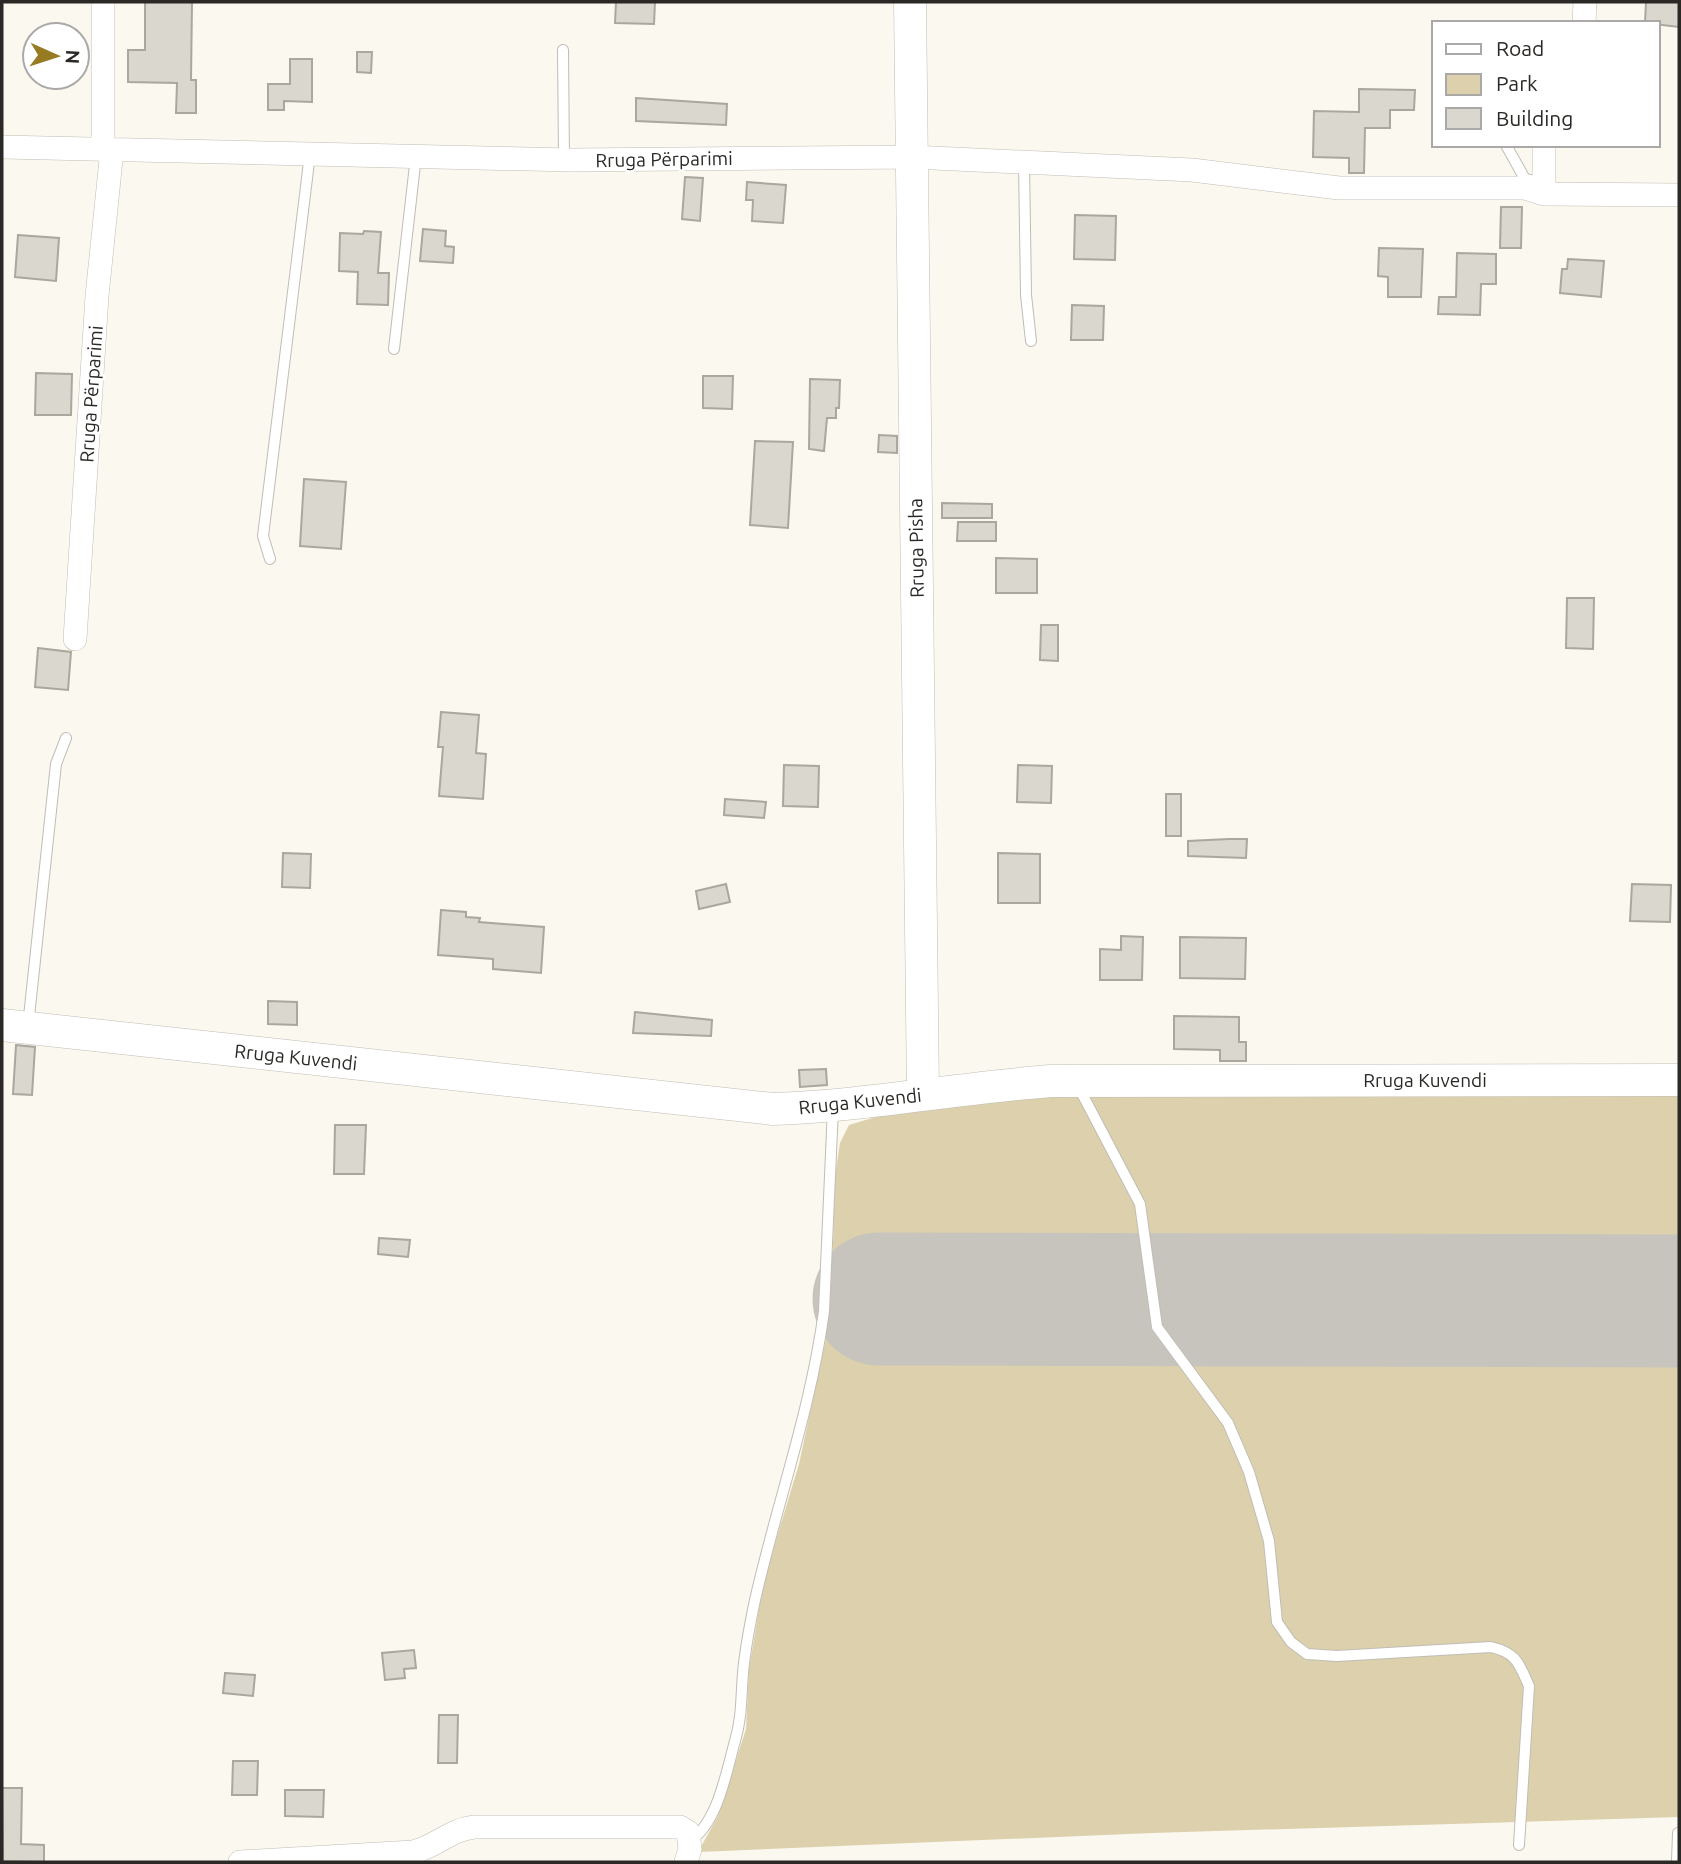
<svg xmlns="http://www.w3.org/2000/svg" width="1681" height="1864" font-family="Ubuntu,sans-serif">
	<style>
		.green { fill: #dcd0ad }
		.lines { fill: none; stroke-linecap: round; stroke-linejoin: round }
		.runway { stroke: #c6c4bc; stroke-width: 133 }
		.building { fill: #dad7cf; stroke: #aaa79f; stroke-width: 2 }
		.lane-casing { stroke: #c0bdb5; stroke-width: 12 }
		.street-casing { stroke: #c0bdb5; stroke-width: 24 }
		.secondary-casing { stroke: #c0bdb5; stroke-width: 33 }
		.lane { stroke: #fff; stroke-width: 10 }
		.street { stroke: #fff; stroke-width: 23 }
		.secondary { stroke: #fff; stroke-width: 32 }
		.labels { text-anchor: middle; stroke-width: 5; stroke-linejoin: round; paint-order: stroke }
		.street-label { font-size: 19px; fill: #2b2926; stroke: #fff }
	</style>
	<rect width="100%" height="100%" fill="#fbf8ef"/>
	<path class="green" d="M1679,1087V1817L1152,1833L698,1852L718,1816L746,1729L749,1669L764,1580L799,1464L831,1315L835,1176L840,1143L849,1125L882,1115L1005,1096Z"/>
	<g class="lines">
		<path class="runway" d="M879,1299L1679,1301"/>
	</g>
	<path class="building" d="M145,2H192L191,80H196V113H176L177,83L128,82V50H145Z
		M616,2H655L654,24L615,23Z
		M1646,2H1679V27L1645,23Z
		M357,52H372L371,73L357,72Z
		M290,59H312V102L284,101V110H268V84H290Z
		M1359,89L1415,90L1414,110H1390V128H1365L1364,173H1349V158L1313,157L1314,111L1359,112Z
		M636,98L727,104L726,125L636,121Z
		M685,177L703,178L700,221L682,219Z
		M747,182L786,185L783,223L752,221L753,200H746Z
		M1501,207H1522L1521,248H1500Z
		M1075,215L1116,216L1115,260L1074,259Z
		M423,229L446,231L445,246L454,247L453,263L420,261Z
		M364,231L381,232L378,273H389L388,305L357,304L358,272L339,271L340,233L363,234Z
		M18,235L59,238L56,281L15,277Z
		M1379,248L1423,249L1421,297H1388V277L1378,276Z
		M1457,253L1496,254V284H1481L1480,315L1438,314L1439,297H1456Z
		M1568,259L1604,261L1601,297L1560,293L1562,269H1567Z
		M1072,305L1104,306L1103,340H1071Z
		M36,373L72,374L71,415H35Z
		M703,376H733L732,409L703,408Z
		M810,379L840,380L839,408H836V418H827L824,451L809,449Z
		M879,435L897,436V453L878,452Z
		M755,441L793,442L788,528L750,525Z
		M304,479L346,482L341,549L300,546Z
		M942,503L992,504V518H942Z
		M958,522H996V541H957Z
		M996,558L1037,559V593H996Z
		M1567,598H1594L1593,649L1566,648Z
		M1041,625H1058V661L1040,660Z
		M38,648L71,652L68,690L35,687Z
		M441,712L479,715L476,753L486,754L483,799L439,796L443,747H438Z
		M784,765L819,766L818,807L783,806Z
		M1018,765L1052,766L1051,803L1017,802Z
		M1166,794H1181V836H1166Z
		M725,799L766,802L764,818L724,815Z
		M1229,839H1247L1246,858L1188,856V841Z
		M283,853L311,854L310,888L282,887Z
		M998,853L1040,854V903H998Z
		M726,884L730,902L699,909L696,891Z
		M1632,884L1671,885L1670,922L1630,921Z
		M441,910L466,912V917L480,918L479,922L544,927L541,973L493,969V959L438,955Z
		M1121,936L1143,937L1142,980H1100V949L1121,950Z
		M1180,937L1246,938L1245,979L1180,978Z
		M268,1001L297,1002V1025L268,1024Z
		M635,1012L712,1020L711,1036L633,1033Z
		M1174,1016L1239,1017V1042H1246V1061H1220V1050L1174,1049Z
		M16,1045L35,1047L32,1095L13,1094Z
		M826,1069L827,1085L800,1087L799,1070Z
		M335,1125H366L364,1174H334Z
		M379,1238L410,1240L408,1257L378,1254Z
		M414,1650L416,1668L404,1669L405,1678L385,1680L382,1653Z
		M225,1673L255,1675L253,1696L223,1693Z
		M439,1715H458L457,1763H438Z
		M233,1761H258L257,1795H232Z
		M2,1788H22L21,1844L44,1845V1862L3,1861Z
		M285,1790H324L323,1817L285,1816Z"/>
	<g class="lines">
		<defs>
			<path id="lane" d="M563,50L564,159
				M1506,145L1525,179L1535,181
				M1024,163L1026,295L1031,341
				M394,349L416,156
				M270,559L263,536L310,154
				M28,1026L56,764L66,738
				M1078,1086L1140,1204L1157,1327L1228,1423L1249,1472L1269,1541L1277,1622L1291,1642L1307,1654L1337,1656L1491,1647C1517,1653 1519,1664 1529,1686L1519,1845
				M690,1841C718,1822 726,1773 735,1741C742,1718 741,1697 743,1673C745,1649 750,1624 755,1600C777,1503 811,1409 824,1311L833,1108
				M1677,1862L1678,1833"/>
			<path id="street" d="M103,2V150
				M1584,23L1585,2
				M1544,145V194
				M2,147L570,160L912,157L1192,170L1339,188H1525L1544,194L1679,195
				M75,639L97,296L112,150
				M240,1862L413,1852C436,1847 449,1830 474,1827H680L688,1832L690,1849L686,1862"/>
			<path id="secondary" d="M910,2L923,1094
				M2,1025L773,1109C866,1106 957,1088 1051,1081L1679,1080"/>
		</defs>
		<use href="#lane" class="lane-casing"/>
		<use href="#street" class="street-casing"/>
		<use href="#secondary" class="secondary-casing"/>
		<use href="#lane" class="lane"/>
		<use href="#street" class="street"/>
		<use href="#secondary" class="secondary"/>
	</g>
	<g class="labels">
		<g class="street-label">
			<text transform="translate(664 159) rotate(-1)" y="7">Rruga Përparimi</text>
			<text transform="translate(91 394) rotate(-86)" y="7">Rruga Përparimi</text>
			<text transform="translate(916 548) rotate(-91)" y="7">Rruga Pisha</text>
			<text transform="translate(296 1057) rotate(6)" y="7">Rruga Kuvendi</text>
			<text x="1425" y="1087">Rruga Kuvendi</text>
			<text transform="translate(860 1101) rotate(-6)" y="7">Rruga Kuvendi</text>
		</g>
	</g>
	<rect width="1681" height="1864" fill="none" stroke="#2b2926" stroke-width="7"/>
	<rect x="1432" y="21" width="228" height="126" fill="#ffffff" stroke="#aaa9a8" stroke-width="2"/>
	<rect x="1446" y="44" width="35" height="10" fill="#ffffff" stroke="#aaa9a8" stroke-width="2"/>
	<text x="1496" y="56" font-size="21" fill="#2b2926">Road</text>
	<rect x="1446" y="74" width="35" height="21" fill="#dcd0ad" stroke="#aaa9a8" stroke-width="2"/>
	<text x="1496" y="91" font-size="21" fill="#2b2926">Park</text>
	<rect x="1446" y="108" width="35" height="21" fill="#dad7cf" stroke="#aaa9a8" stroke-width="2"/>
	<text x="1496" y="126" font-size="21" fill="#2b2926">Building</text>
	<g transform="translate(56 56) rotate(93)"><circle r="33" fill="#ffffff" stroke="#aaa9a8" stroke-width="2"/>
	<path d="M0-5L12 26L0 18L-12 26Z" fill="#977b23"/>
	<text y="-10" font-size="19" font-weight="bold" text-anchor="middle" fill="#2b2926">N</text>
	</g>
</svg>
